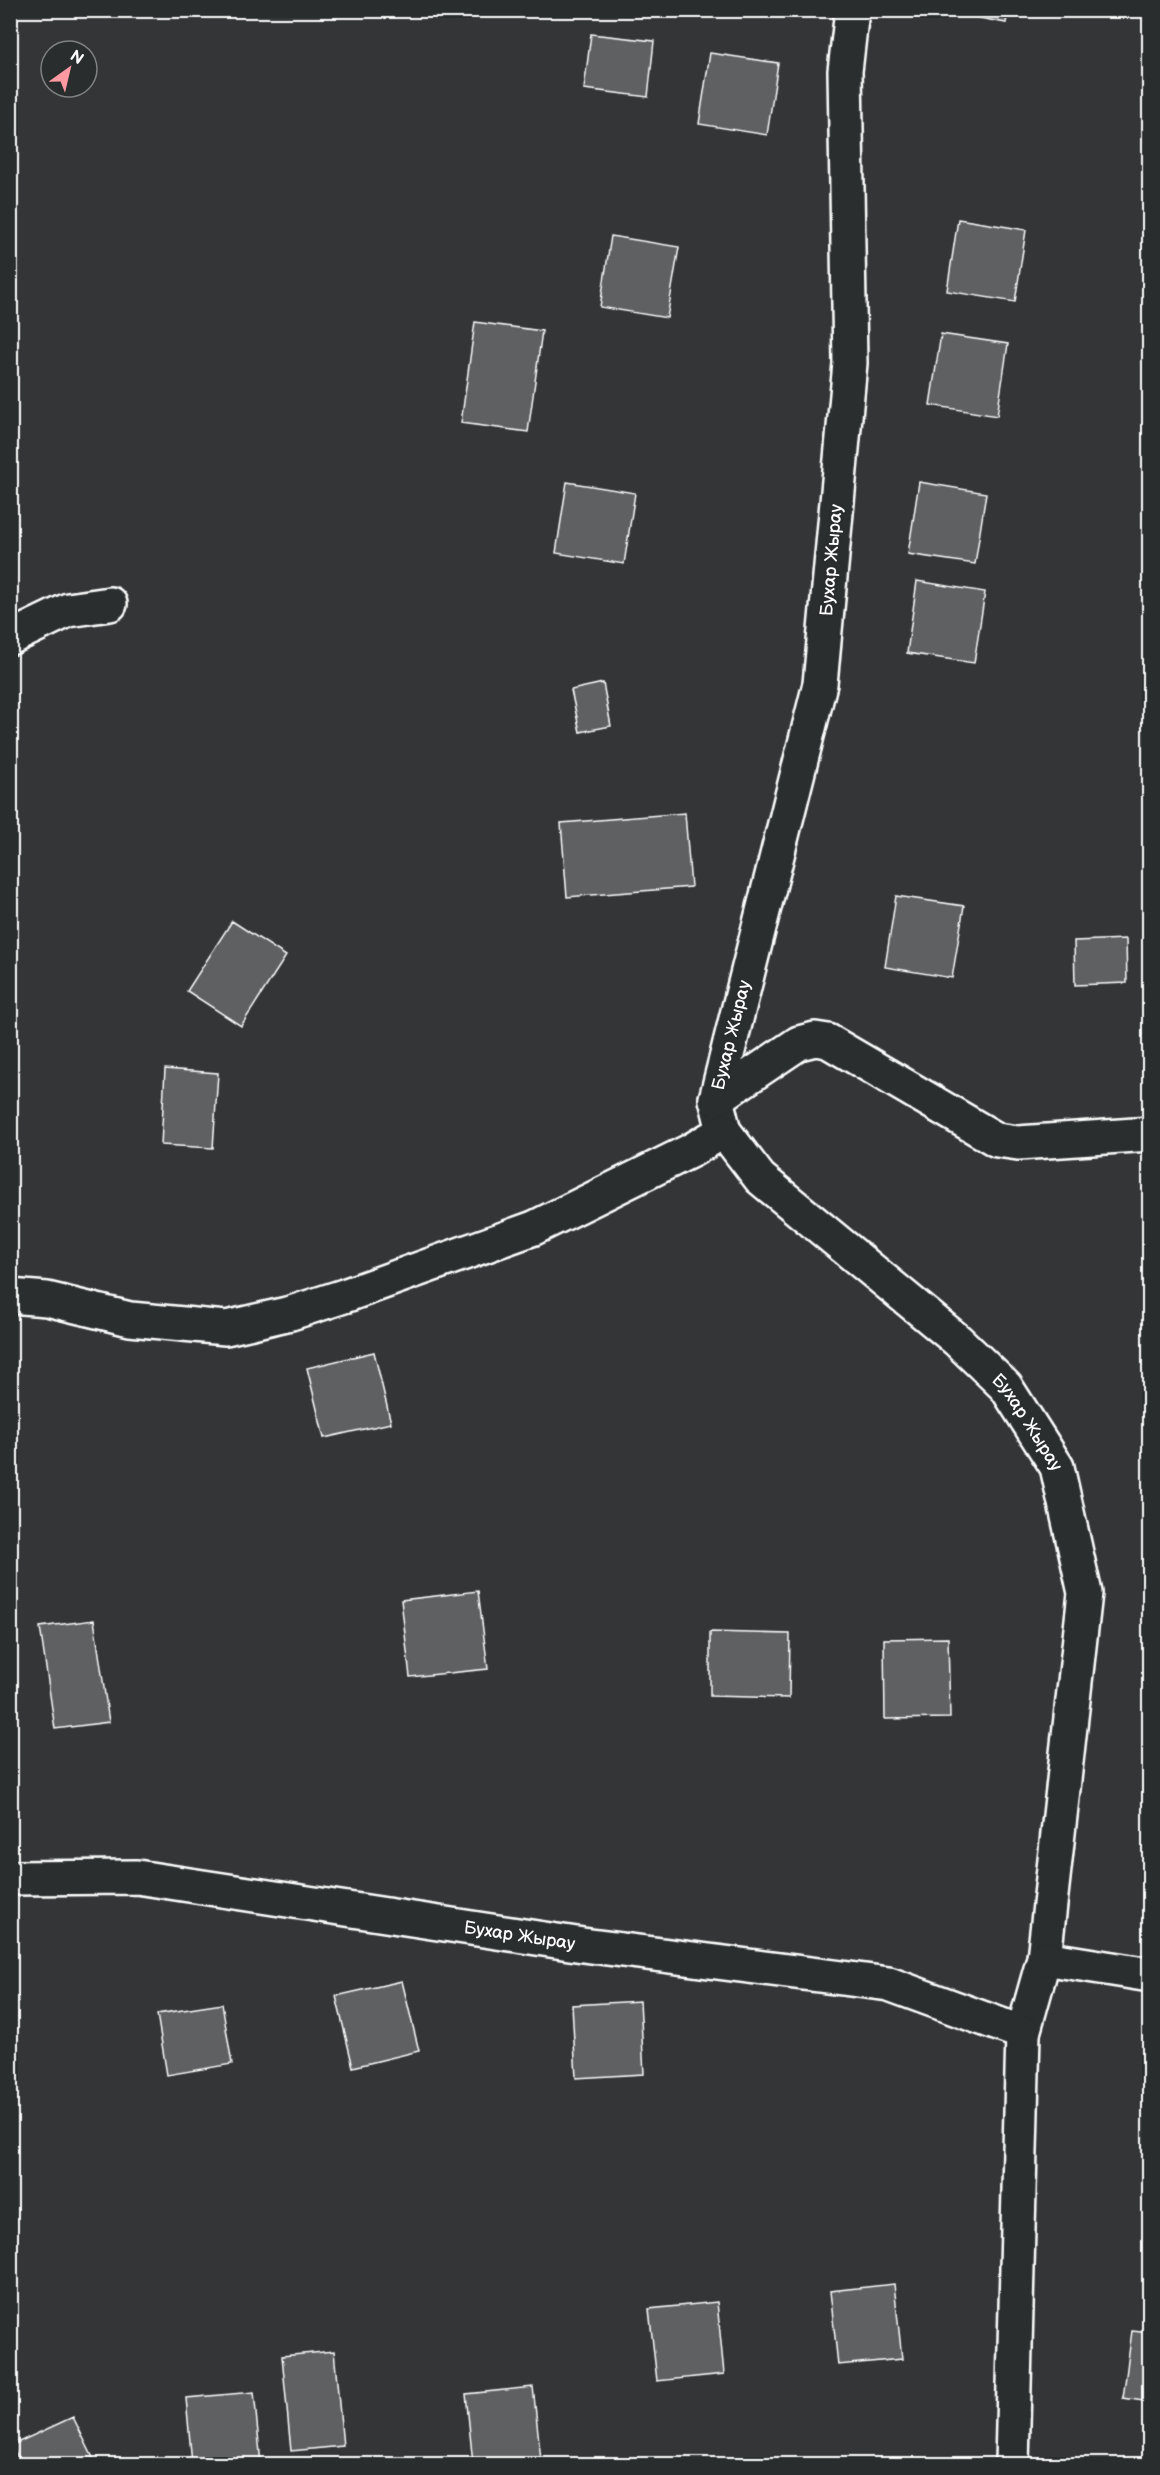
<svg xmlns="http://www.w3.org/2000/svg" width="1160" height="2475" font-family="'Balsamiq Sans',sans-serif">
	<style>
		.building { fill: #5f6162; stroke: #fff; stroke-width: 1.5 }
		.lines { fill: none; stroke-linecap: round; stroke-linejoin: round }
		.minor-casing { stroke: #fff; stroke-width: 38 }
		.minor { stroke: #2a2d2e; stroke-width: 33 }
		.labels { text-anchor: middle; stroke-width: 4.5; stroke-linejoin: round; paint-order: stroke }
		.street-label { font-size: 18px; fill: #fff; stroke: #2a2d2e }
	</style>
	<rect width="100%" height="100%" fill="#333536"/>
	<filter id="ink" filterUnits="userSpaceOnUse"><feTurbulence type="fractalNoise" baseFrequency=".0167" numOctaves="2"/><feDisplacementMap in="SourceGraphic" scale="12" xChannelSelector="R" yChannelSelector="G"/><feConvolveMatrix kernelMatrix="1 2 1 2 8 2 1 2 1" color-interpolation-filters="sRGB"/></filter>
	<g filter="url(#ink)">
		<path class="building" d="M939,10H1008L1006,23Z
			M591,34L654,41L648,97L584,89Z
			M710,53L778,63L767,135L699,124Z
			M958,219L1026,230L1015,302L947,291Z
			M611,236L679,247L667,318L600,307Z
			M475,322L542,331L528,432L461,423Z
			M941,334L1008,344L997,416L930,405Z
			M567,482L635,493L624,564L556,553Z
			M919,482L986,493L975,564L908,554Z
			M917,581L985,592L974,663L907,653Z
			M603,683L611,726L580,732L571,690Z
			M685,813L691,887L567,897L561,823Z
			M896,896L964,906L952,978L885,967Z
			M232,921L286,956L241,1026L187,991Z
			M1126,939L1127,983L1075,985L1074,941Z
			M165,1069L218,1073L213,1148L161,1145Z
			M374,1352L391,1423L324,1438L307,1368Z
			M478,1591L488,1669L410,1677L401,1600Z
			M94,1620L109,1722L55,1729L40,1627Z
			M710,1632L790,1634L789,1698L710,1696Z
			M948,1638L950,1718L885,1719L884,1639Z
			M402,1981L419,2051L353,2067L336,1996Z
			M640,2001L644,2074L576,2078L572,2005Z
			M222,2004L232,2064L167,2075L157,2014Z
			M894,2284L902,2359L838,2365L830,2291Z
			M717,2302L724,2374L657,2381L649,2309Z
			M1132,2331L1150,2333V2402L1123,2398Z
			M334,2351L343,2446L291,2451L282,2356Z
			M533,2387L541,2460L473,2464L466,2394Z
			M254,2392L261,2464H192L186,2398Z
			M73,2417L96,2464H21L12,2445Z"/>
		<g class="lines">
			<defs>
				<g id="minor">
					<path id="s1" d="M852,10L845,71L850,363L820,684L716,1099L724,1131L760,1178L957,1340L1006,1387L1057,1467L1085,1593L1044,1958L1023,2033L1012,2464"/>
					<path d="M10,638L68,610L110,604"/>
					<path d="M716,1099L799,1043L815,1039L828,1041L997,1140L1018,1143L1150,1134"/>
					<path d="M10,1296L47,1299L130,1319L226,1328L291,1313L344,1296L534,1228L690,1151L724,1131"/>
					<path id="s2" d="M10,1878L137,1877L583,1945L889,1984L1023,2033"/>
					<path d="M1044,1958L1150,1975"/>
				</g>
			</defs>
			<use href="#minor" class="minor-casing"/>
			<use href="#minor" class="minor"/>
		</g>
	</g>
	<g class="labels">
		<g class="street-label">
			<text transform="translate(831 560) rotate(-85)" y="6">Бухар Жырау</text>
			<text transform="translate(731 1035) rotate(-76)" y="6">Бухар Жырау</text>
			<text dy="6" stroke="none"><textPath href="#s1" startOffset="1560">Бухар Жырау</textPath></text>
			<text dy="6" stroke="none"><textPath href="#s2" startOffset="514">Бухар Жырау</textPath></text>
		</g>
	</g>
	<rect width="1160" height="2475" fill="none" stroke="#2a2d2e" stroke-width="36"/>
	<rect x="18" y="18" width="1124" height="2439" fill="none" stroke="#fff" stroke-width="2" filter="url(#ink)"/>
	<g transform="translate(69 69) rotate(34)"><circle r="28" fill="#2a2d2e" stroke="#7f8182" stroke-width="1.5"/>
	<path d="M0-4.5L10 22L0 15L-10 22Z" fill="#ff9aa2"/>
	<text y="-9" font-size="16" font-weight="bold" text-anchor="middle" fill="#ffffff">N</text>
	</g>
</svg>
